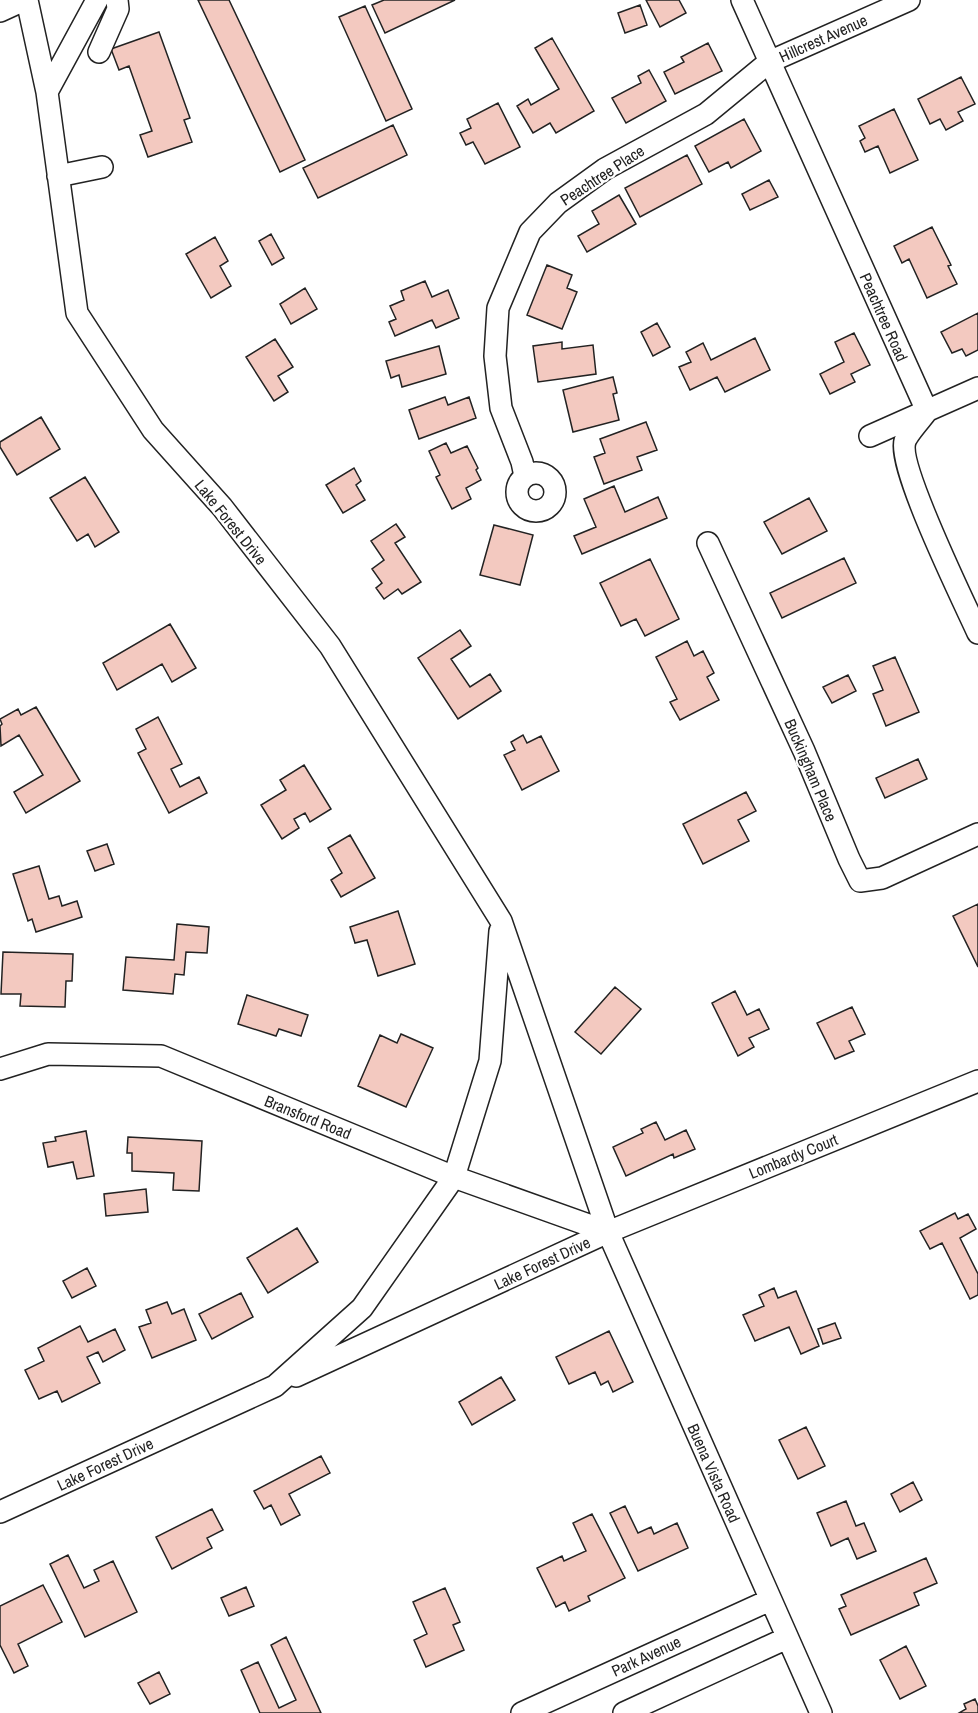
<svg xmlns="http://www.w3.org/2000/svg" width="978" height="1713" font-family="'Archivo Narrow',sans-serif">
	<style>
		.building { fill: #f3c9c0; stroke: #222; stroke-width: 1.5 }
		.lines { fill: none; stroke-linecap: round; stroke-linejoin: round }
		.minor-casing { stroke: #222; stroke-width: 24 }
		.minor { stroke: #fff; stroke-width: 21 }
		.labels { text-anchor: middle; stroke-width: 4.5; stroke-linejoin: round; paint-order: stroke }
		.street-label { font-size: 16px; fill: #222; stroke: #fff }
	</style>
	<rect width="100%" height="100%" fill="#fff"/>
	<path class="building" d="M198,0H229L305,160L280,172Z
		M384,0H455L385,33L372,5Z
		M646,0H679L686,13L660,27Z
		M640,5L647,25L625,33L618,13Z
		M365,6L412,109L386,121L339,17Z
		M159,32L190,118L184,120L192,142L148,157L140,135L152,131L129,66L119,70L111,49Z
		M552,38L594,111L556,133L550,123L533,133L517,106L528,99L531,105L559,89L535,48Z
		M708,43L722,71L675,94L664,72L684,62L681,57Z
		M649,70L666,101L626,123L612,98L641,83L638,76Z
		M961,77L975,104L958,112L963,121L946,130L940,119L930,124L918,99Z
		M498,103L520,147L485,164L473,142L466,145L460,133L471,128L467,119Z
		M894,109L918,160L890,173L878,146L865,152L860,141L865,138L859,126Z
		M744,119L761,151L731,168L728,162L709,172L695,146Z
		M393,125L407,155L318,198L303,168Z
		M687,155L702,184L640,217L625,188Z
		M769,180L778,197L750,210L742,194Z
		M619,195L636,224L587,252L578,236L599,224L592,211Z
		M932,227L951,265L948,266L957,284L927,298L909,259L902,263L894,246Z
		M271,234L284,258L272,265L259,241Z
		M215,237L228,261L220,266L231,286L211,298L186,254Z
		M547,265L572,275L567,288L577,292L562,329L527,315Z
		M425,281L432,297L448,290L459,318L436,328L432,320L395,336L389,322L396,319L390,306L404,300L401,291Z
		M305,288L317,309L291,324L280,304Z
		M978,313V350L966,356L962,349L952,353L941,332Z
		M657,323L670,347L653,356L641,332Z
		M854,333L870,365L851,374L855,382L830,394L820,374L844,362L835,342Z
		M755,338L770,370L725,392L717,377L690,390L679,367L691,362L686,352L703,343L711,360Z
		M275,339L293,367L278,376L288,392L274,401L246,357Z
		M562,342V349L593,345L596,374L538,382L533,346Z
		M439,346L446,374L402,387L399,375L391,378L386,361Z
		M613,377L617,393L613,394L619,420L573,432L563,390Z
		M445,397L448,405L469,397L476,418L419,439L409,410Z
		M41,417L60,449L17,475L0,447V442Z
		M646,422L657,450L637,457L642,470L604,484L594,457L605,453L600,439Z
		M446,443L451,453L467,446L478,468L476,470L481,480L466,488L471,499L452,509L436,477L440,475L429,451Z
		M354,468L361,481L356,485L365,500L343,513L326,485Z
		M85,477L119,532L95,547L88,534L77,541L50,498Z
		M614,486L625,512L658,497L667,518L582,554L574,536L596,527L584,499Z
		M809,498L827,531L782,554L764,522Z
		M396,524L405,537L395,543L421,582L402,594L398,589L384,599L376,588L382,583L372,569L384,560L371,541Z
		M494,525L533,535L520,585L480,575Z
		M844,558L856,583L782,618L770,593Z
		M650,559L679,619L645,636L636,619L621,626L600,583Z
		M170,624L196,668L172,682L162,664L117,690L103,663Z
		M460,630L471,646L451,659L470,687L490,674L501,691L458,719L418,658Z
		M687,641L694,656L703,651L714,673L707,677L719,700L680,720L670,702L677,699L656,657Z
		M895,657L919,712L886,726L873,694L883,690L873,666Z
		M848,675L856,691L832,703L823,687Z
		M36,707L80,781L26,813L14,792L43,775L19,735L1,746L0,726L2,724L0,719L18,709L21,715Z
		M158,717L182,764L171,769L180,787L199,777L207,793L169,813L138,753L146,749L136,729Z
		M523,735L527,743L541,736L559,771L522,790L504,755L515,750L511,742Z
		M918,759L927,779L885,798L876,778Z
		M304,765L331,809L310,822L305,813L294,819L299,828L282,839L261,805L286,790L280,780Z
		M746,792L756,811L738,820L749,841L703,864L683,824Z
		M350,835L375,878L341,897L331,880L342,873L328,848Z
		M107,844L114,864L95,871L87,851Z
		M39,866L49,899L59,896L62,906L77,901L82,917L36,932L32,919L28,921L13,874Z
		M978,904V967L953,916Z
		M398,911L415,964L378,976L367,940L355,943L350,927Z
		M177,924L209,927L207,953L186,952L184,975L175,974L173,994L123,990L126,957L174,960Z
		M3,952L73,954L72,981H66L65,1007L20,1006L21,994H1Z
		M615,987L641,1009L601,1054L575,1032Z
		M735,991L747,1015L759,1009L769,1029L749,1038L754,1047L738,1056L712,1003Z
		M247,995L308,1015L301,1036L279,1029L276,1036L238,1024Z
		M852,1007L865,1034L849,1041L854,1051L835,1059L817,1023Z
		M401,1034L433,1048L406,1107L358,1086L380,1035L397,1043Z
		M656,1122L665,1140L686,1130L695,1149L674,1158L673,1154L626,1176L613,1147L643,1133L641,1129Z
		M86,1131L94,1176L77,1179L73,1162L48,1167L43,1143L56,1141L55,1137Z
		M128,1137L202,1141L199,1191L173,1190L174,1173L132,1171V1153H127Z
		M146,1189L148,1212L106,1216L104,1194Z
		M955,1213L958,1219L968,1214L976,1229L960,1238L978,1274V1295L970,1299L942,1243L930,1249L920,1231Z
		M297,1228L318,1262L268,1293L247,1258Z
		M87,1268L96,1286L72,1298L63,1281Z
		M774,1288L778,1298L796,1291L819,1346L801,1354L789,1327L755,1341L743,1315L764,1306L759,1295Z
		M241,1293L253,1317L212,1339L199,1314Z
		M167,1302L172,1314L184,1309L196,1340L152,1358L139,1327L151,1323L146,1310Z
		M835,1323L841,1338L823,1344L818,1329Z
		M80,1326L88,1342L115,1329L125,1350L103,1362L98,1352L87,1357L100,1383L62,1402L57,1391L39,1399L25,1370L44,1361L38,1348Z
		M609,1331L633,1382L613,1392L608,1381L601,1385L595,1372L569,1384L556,1357Z
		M501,1377L515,1400L472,1425L459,1402Z
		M806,1427L825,1466L798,1479L779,1440Z
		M321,1456L330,1473L289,1494L300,1515L281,1525L271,1505L264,1509L254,1491Z
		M913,1482L922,1500L900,1512L891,1494Z
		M846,1501L856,1526L864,1523L876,1551L857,1559L848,1538L831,1546L817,1513Z
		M625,1506L638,1533L651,1527L654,1534L677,1523L688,1548L638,1571L610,1513Z
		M212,1509L223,1530L207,1538L212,1548L172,1569L156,1537Z
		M592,1514L625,1578L588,1596L590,1601L569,1611L565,1602L556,1607L537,1568L562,1556L564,1561L586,1551L573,1523Z
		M68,1555L84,1588L99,1581L94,1570L113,1561L137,1612L85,1637L50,1564Z
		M926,1558L937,1583L914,1593L919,1605L851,1635L839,1609L846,1606L841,1595Z
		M43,1585L62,1622L18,1644L28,1666L14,1673L0,1645V1606Z
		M246,1587L254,1606L229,1616L221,1598Z
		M445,1588L460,1622L453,1625L464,1650L426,1667L414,1640L427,1634L413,1602Z
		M286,1637L321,1713H260L241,1670L258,1662L279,1708L296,1700L271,1645Z
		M906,1646L926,1686L900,1699L880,1660Z
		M159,1672L170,1694L150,1704L138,1683Z
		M975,1699L978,1706V1713H959L966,1709L964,1704Z"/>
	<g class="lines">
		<defs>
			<path id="minor" d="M27,0L47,92L77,313L153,430L222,507L330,646L501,921L608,1232L821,1713
				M742,0L927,411C922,418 908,433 905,441C897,466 964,602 978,633
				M0,11L24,0
				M99,52L118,9L117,0
				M47,92L97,0
				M58,176L102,167
				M870,436L978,388
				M517 492a19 19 0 1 1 38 0a19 19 0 1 1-38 0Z
				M525,476L522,462L501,408L495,356L498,308L530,232L558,203L605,169L706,114L769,62L909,0
				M708,543L804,751L849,859L860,881L882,878L978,834
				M0,1069L48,1054L161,1056L454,1177L608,1232
				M296,1376L608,1232L978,1081
				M0,1512L275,1386L362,1308L454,1177L490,1061L500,931
				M522,1713L770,1600
				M624,1713L787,1638"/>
		</defs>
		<use href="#minor" class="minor-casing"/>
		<use href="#minor" class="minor"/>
	</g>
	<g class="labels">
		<g class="street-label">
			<text transform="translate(823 38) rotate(-24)" y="6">Hillcrest Avenue</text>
			<text transform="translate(602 175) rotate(-33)" y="6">Peachtree Place</text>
			<text transform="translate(884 317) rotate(66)" y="6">Peachtree Road</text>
			<text transform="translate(231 522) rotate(51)" y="6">Lake Forest Drive</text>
			<text transform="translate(811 770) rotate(67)" y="6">Buckingham Place</text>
			<text transform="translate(308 1117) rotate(22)" y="6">Bransford Road</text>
			<text transform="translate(793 1156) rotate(-22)" y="6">Lombardy Court</text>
			<text transform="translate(542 1263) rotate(-25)" y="6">Lake Forest Drive</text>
			<text transform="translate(105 1464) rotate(-25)" y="6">Lake Forest Drive</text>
			<text transform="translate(714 1473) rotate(66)" y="6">Buena Vista Road</text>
			<text transform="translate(646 1656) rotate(-25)" y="6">Park Avenue</text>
		</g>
	</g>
</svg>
